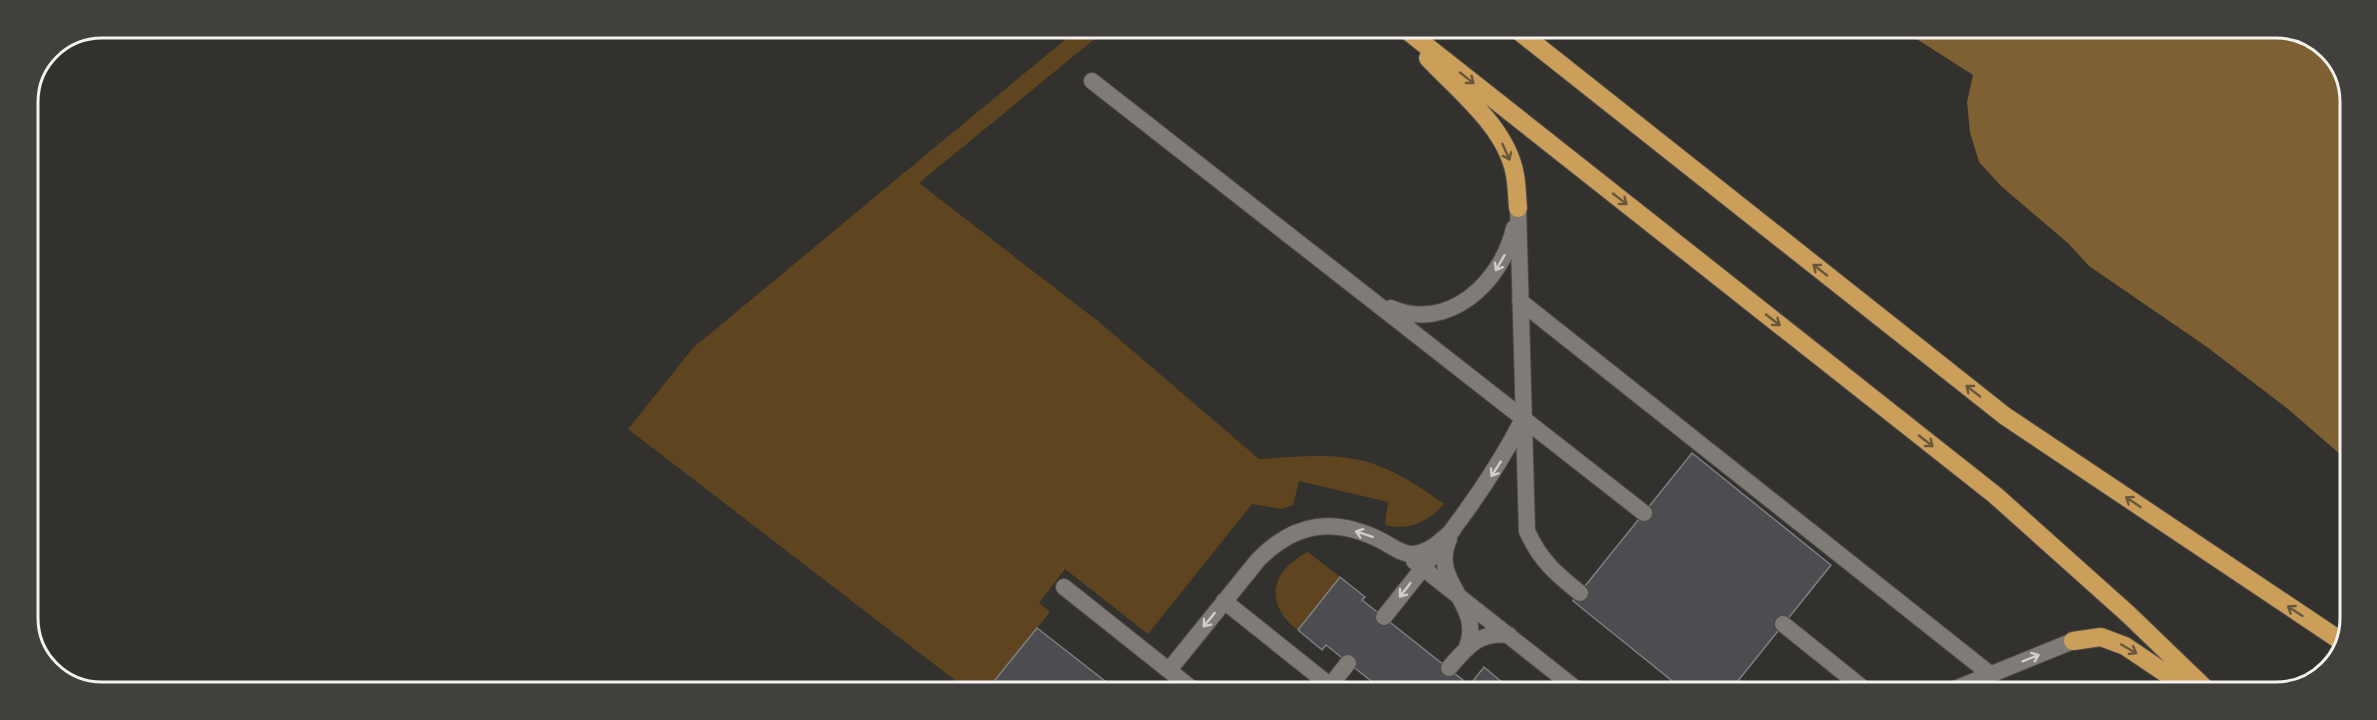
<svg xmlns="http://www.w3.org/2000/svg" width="2377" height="720" font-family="Lato,sans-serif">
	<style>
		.green { fill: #5e451f }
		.forest { fill: #7f6032 }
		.building { fill: #4d4c50; stroke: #7f7e82; stroke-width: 1.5 }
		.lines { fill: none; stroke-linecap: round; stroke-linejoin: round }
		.service-casing { stroke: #4f4d4a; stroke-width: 18 }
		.motorway-casing { stroke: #4f4d4a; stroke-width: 20 }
		.service { stroke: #7f7c78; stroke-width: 16 }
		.motorway { stroke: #cb9e5a; stroke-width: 18 }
		.oneway { stroke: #68573d }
		.oneway2 { stroke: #d0cfcb }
		.rim { fill: none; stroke: #f3f2ef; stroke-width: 3 }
	</style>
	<rect width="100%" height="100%" fill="#33312d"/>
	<path class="green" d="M1079,28H1121L1098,36L919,183L1099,322L1259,459C1295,457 1335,452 1371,463C1396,471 1422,488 1444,504C1427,522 1410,531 1385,525L1388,502L1299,481L1293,505L1282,509L1252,504L1148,634L1065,569L1039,603L1050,612L991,685L1000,691H969L628,429L694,347Z
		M1308,552L1340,577L1298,630C1263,604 1271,570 1308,552Z"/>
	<path class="forest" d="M1901,29L2295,30L2334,56L2350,97L2348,461L2288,409L2207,347L2089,266L2069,244L2001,186L1979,162L1970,132L1967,102L1973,75Z"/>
	<path class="building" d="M1692,453L1831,565L1729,692H1686L1573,601Z
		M1340,577L1365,597L1362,600L1464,681L1456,692H1385L1326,645L1322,650L1298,630Z
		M1037,628L1119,692L1000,691L991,685Z
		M1484,667L1509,688L1514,692H1464Z"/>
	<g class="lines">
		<defs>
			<path id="service" d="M1092,81L1644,513
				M1518,208L1527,531C1540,560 1555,573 1580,593
				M1520,301L1990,674
				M1391,308C1448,333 1502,282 1514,228
				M1449,539C1429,583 1484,603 1467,647
				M1414,561L1580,692
				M1064,587L1196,692
				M1224,601L1338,692
				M1384,617C1434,554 1485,493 1522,421
				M1783,624L1869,693
				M1449,668C1467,647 1479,631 1509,635
				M1169,670L1258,560C1296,521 1336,517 1384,542C1393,547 1403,555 1414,554C1430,552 1441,541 1453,530
				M1330,686L1348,663
				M1945,693L2073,641"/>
			<path id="motorway" d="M1405,29L1995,495L2128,614L2210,693
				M1516,29L2005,416L2344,643
				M1428,58C1459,91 1507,128 1515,175C1517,186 1517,197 1518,208
				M2073,641L2101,637L2125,646L2195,693"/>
		</defs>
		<use href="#service" class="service-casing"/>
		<use href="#motorway" class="motorway-casing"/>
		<use href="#service" class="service"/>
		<use href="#motorway" class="motorway"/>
	</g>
	<defs><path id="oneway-shaft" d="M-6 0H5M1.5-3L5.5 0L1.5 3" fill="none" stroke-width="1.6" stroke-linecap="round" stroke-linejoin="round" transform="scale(1.5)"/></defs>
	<g class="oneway">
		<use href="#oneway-shaft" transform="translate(1467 78) rotate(38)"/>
		<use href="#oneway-shaft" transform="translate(1506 152) rotate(66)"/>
		<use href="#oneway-shaft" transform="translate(1620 199) rotate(38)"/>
		<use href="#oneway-shaft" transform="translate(1820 270) rotate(-142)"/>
		<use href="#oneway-shaft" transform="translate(1773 320) rotate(38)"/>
		<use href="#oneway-shaft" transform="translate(1973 391) rotate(-142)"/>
		<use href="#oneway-shaft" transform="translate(1926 441) rotate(38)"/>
		<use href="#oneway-shaft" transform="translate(2133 502) rotate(-146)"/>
		<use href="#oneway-shaft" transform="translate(2295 611) rotate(-147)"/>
		<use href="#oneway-shaft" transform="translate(2129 649) rotate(30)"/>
	</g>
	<g class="oneway2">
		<use href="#oneway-shaft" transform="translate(1500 263) rotate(120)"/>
		<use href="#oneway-shaft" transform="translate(1496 469) rotate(123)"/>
		<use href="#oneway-shaft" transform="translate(1364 534) rotate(-162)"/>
		<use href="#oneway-shaft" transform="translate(1405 590) rotate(128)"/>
		<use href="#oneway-shaft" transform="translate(1209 620) rotate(129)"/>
		<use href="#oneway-shaft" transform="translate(2031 658) rotate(-22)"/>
	</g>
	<path d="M0 0H2377V720H0ZM102 38H2276A64 64 0 0 1 2340 102V618A64 64 0 0 1 2276 682H102A64 64 0 0 1 38 618V102A64 64 0 0 1 102 38Z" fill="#42403d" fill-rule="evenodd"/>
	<path class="rim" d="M102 38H2276A64 64 0 0 1 2340 102V618A64 64 0 0 1 2276 682H102A64 64 0 0 1 38 618V102A64 64 0 0 1 102 38Z"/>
</svg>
